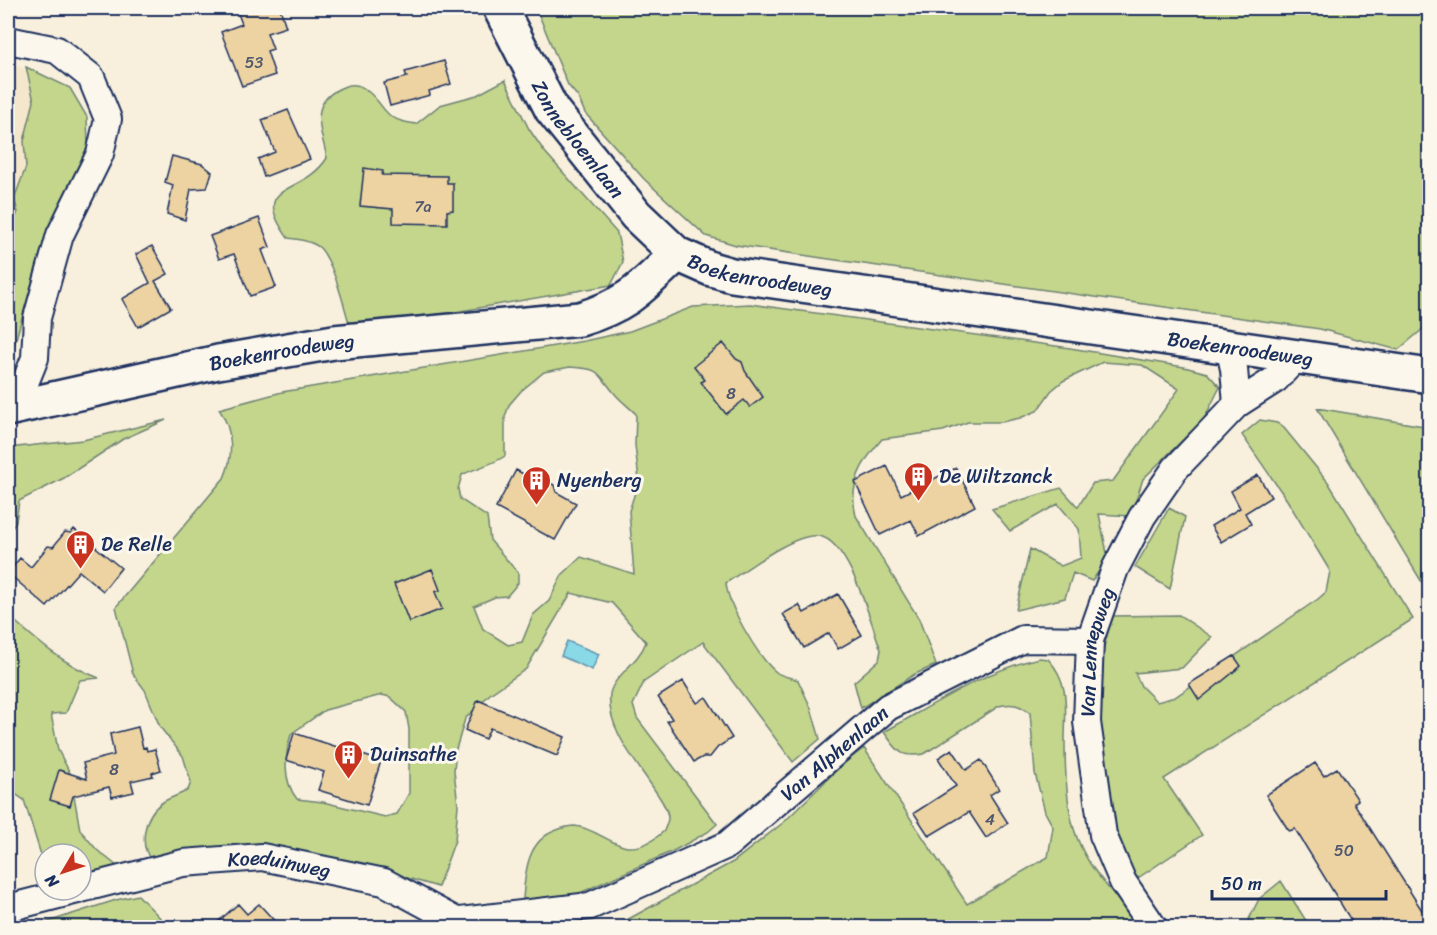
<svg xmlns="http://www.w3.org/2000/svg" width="1437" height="935" font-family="Sriracha,sans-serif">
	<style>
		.built { fill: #f5e7cb }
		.green { fill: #c3d68b; stroke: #6f8274; stroke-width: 1.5; fill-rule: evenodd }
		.water { fill: #8ad9e7; stroke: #5e95b0; stroke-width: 1.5 }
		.building { fill: #edd3a2; stroke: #1b2f5e; stroke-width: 1.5 }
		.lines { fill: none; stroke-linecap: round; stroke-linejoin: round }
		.street-casing { stroke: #1b2f5e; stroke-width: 30 }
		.secondary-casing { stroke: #1b2f5e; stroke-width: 38 }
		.street { stroke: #fbf7ec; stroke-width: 26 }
		.secondary { stroke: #fbf7ec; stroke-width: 33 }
		.labels { text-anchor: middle; stroke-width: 6; stroke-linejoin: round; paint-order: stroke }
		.number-label { font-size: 16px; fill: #50586f }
		.street-label { font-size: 20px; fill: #1b2f5e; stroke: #fbf7ec }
		.poi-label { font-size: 20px; fill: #1b2f5e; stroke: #fbf7ec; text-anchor: start }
	</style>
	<rect width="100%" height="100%" fill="#f8f0dd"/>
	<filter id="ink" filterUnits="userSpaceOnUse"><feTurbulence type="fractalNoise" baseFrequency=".0167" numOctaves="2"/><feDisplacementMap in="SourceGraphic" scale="12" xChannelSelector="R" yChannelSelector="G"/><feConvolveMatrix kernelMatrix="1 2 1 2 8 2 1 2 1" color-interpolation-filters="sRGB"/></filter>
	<g filter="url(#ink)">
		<path class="built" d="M8,65L18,66L58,88L8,326Z"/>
		<path class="green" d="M536,8H1429V324L1398,350L1320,329L822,258L736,245L706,236L644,179L585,113L578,97L568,85Z
			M26,67L70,88L87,117L88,146L45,237L8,367V234L18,212L14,199L26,167L24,141L34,101Z
			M505,80L529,129L544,151L617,233L623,262L611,285L351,330C345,310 334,263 320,248C312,241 298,239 288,238C247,181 303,197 327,158C321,129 307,102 343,87C350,84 358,84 365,89C389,107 379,119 416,124L440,105L477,95Z
			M750,304L1070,348L1184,367L1207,373L1220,387L1204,419L1143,479L1131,516L1099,514L1108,558L1092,581L1073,573L1065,598L1016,610L1030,549L1061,566L1081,558L1079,529L1058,504L1010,531L992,509L1061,488L1078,507L1093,483L1113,481L1179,389L1142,365L1103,362L1063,381L1051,391L1037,411L1020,418L1002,422H968L943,431L882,439C862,462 848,484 856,516L919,619L936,665L915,674L861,708L854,682L879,660L881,650C871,624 850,541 819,536C795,532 746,570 726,583C728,606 758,657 776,672C782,677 791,677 798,680L811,708L820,739L793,762L703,642L644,682L633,705L637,718L717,824L708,832L675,850L569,898L523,899C525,872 527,840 557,830C562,828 570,826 575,826C592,827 612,845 627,847C642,848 653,841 664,831C665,828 668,822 668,818C668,808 659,797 654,789C637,763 606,728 610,694C613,676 638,664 646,642L612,603L571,593L526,669L490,694L465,719L456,749L454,771L458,805L455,840L438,887L374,868L152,861C138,845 144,814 163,802C171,797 180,795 188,790L191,782L183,756L160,727L145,690L133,674L116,607L224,478C234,456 233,429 219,409L282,392L584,341L630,331L693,307ZM570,367C603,369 596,372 615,394C621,401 629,407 636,414L635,445L639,480L629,511L634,574L581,557L562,575L549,601L533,615L522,642L508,645L483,629L474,606L495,597L507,596L518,583V573L490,540L487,517L460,499L458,489L462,475C477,467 492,465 505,456V417L509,405L521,391L544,372ZM382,695L390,697L406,712L409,729V793L397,814L385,817L323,802L297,799C282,780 285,756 291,734L325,710Z
			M1317,408L1429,427V594Z
			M166,420L123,439L64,478L19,501L16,521L8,535V448L83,440Z
			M1260,420L1277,423L1284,428L1328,482L1413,619L1164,779L1202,835L1135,880L1113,833L1105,783L1103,745L1096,706L1098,670L1112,616L1179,615L1212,637L1182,668L1135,673L1141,686L1157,702L1175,697L1318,599L1326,592L1330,571L1287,500L1242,435Z
			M1169,508L1185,517L1170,589L1135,567Z
			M8,615C37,641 62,664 99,678L80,680L66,713L51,714L58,750L70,773L80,830L97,850L117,866L81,881V854H45V868L24,800L8,789Z
			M1039,658L1048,659C1071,683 1065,711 1065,742C1065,769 1066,802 1074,829C1088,874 1115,890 1139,928H612L733,862L784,822L843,764L864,748L967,904L1048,857L1053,827L1045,812L1035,773L1030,713C1019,704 1012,703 999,706L924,754C899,758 898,751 884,732C933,705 983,671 1039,658Z
			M1281,881L1310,927H1245L1259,899Z
			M138,895L169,927H32L116,900Z"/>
		<path class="water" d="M567,641L599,654L592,670L561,656Z"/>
		<path class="building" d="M236,8H280L286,27L267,33L273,49L267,51L275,75L242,86L221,32L242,24Z
			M444,61L451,84L429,91L430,95L390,106L384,83L407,77L405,72Z
			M288,110L310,159L264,177L258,159L275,152L262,120Z
			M172,156L202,164L212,172L207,188L191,189L185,220L167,214L173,185L165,182Z
			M364,168L383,171L382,175L447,176V183H453V210L447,211V224L393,223V209L360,206Z
			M259,218L270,247L262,250L276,287L250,296L234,254L219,259L210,236Z
			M152,246L168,274L155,281L171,308L138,327L122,299L150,283L136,254Z
			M723,343L736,359L742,362L745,371L763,397L750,407L744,400L726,414L701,382L705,380L694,366Z
			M887,466L901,495L956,468L975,506L919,536L911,520L880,535L855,482Z
			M516,470L536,481L543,479L554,485L556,492L576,503L555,540L496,508Z
			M1258,475L1271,497L1245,513L1251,524L1221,542L1211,526L1240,508L1231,491Z
			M74,529L121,568L103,591L79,571L47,607L8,573L20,558L31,567L48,546L53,547L65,532L71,533Z
			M432,569L440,590L435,592L442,609L409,622L394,584Z
			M838,594L862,635L838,649L829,633L804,648L783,614L799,605L804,613Z
			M1234,656L1241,666L1199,700L1189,684Z
			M683,681L697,703L706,697L732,738L718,747L710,757H703L694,762L667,721L672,719L658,697Z
			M478,700L565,737L557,756L490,728L485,739L465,730Z
			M138,727L143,748L146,747L147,751L155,749L161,770L152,773L153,776L131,781L134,792L112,797L109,787L73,796L70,806L50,800L59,770L87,779L83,763L114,755L110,734Z
			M294,733L381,761L367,805L318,790L324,772L286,760Z
			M952,749L966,770L981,760L999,789L990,795L1008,823L986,838L969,812L929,836L914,813L956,786L938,758Z
			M1315,763L1324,776L1337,768L1358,800L1354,803L1430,923V927H1355L1295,829L1289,831L1266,795Z
			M238,904L247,914L259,904L280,927H212Z"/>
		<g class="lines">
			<defs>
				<g id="street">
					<path d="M8,40L57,50L91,77L108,119L100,154L60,235L37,318L35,358L15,408"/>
					<path d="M1237,404L1276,379L1297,357"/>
					<path id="s1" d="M81,889L183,863L262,857L384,882L469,928"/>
					<path d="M8,908L78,890"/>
					<path id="s2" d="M460,921L590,906L727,845L888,707L1023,639L1090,640"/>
					<path id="s3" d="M1154,928L1123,882L1103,835L1087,722L1090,640L1115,569L1142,517L1175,469L1237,404L1234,369L1229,346"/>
				</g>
				<g id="secondary">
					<path id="s4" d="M500,8L552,110L636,215L677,254L711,269L732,275L1430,376"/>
					<path id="s5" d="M8,409L218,362L334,342L580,319C629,304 641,288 677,254"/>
				</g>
			</defs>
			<use href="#street" class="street-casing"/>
			<use href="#secondary" class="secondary-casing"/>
			<use href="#street" class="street"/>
			<use href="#secondary" class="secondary"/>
		</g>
	</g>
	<defs>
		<symbol id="building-pin" viewBox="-11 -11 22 30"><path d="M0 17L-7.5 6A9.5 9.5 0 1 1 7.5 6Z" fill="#c8321e" stroke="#fbf7ec"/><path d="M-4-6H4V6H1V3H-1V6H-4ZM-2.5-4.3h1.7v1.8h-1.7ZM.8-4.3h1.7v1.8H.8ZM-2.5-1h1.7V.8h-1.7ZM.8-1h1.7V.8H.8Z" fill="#fff"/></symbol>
	</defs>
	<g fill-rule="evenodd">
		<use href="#building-pin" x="902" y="460" width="33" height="45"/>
		<use href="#building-pin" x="520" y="464" width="33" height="45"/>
		<use href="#building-pin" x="64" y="528" width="33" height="45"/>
		<use href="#building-pin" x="332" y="738" width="33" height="45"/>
	</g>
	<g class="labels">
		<g class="number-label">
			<text x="254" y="68">53</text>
			<text x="423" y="212">7a</text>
			<text x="731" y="399">8</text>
			<text x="114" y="775">8</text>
			<text x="990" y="825">4</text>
			<text x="1344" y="856">50</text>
		</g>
		<g class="street-label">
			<text dy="7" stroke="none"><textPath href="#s4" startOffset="153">Zonnebloemlaan</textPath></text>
			<text dy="7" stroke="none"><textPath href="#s4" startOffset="392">Boekenroodeweg</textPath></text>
			<text dy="7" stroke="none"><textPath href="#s4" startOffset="878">Boekenroodeweg</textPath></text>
			<text dy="7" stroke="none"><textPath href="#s5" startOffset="280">Boekenroodeweg</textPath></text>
			<text dy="7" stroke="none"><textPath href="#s3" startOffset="292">Van Lennepweg</textPath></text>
			<text dy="7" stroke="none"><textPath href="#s2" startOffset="422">Van Alphenlaan</textPath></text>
			<text dy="7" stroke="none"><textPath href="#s1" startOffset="202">Koeduinweg</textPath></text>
		</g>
		<g class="poi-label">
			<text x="939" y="483">De Wiltzanck</text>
			<text x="557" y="487">Nyenberg</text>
			<text x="101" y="551">De Relle</text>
			<text x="370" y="761">Duinsathe</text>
		</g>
	</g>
	<rect width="1437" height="935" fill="none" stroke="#fbf7ec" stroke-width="30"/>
	<rect x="15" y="15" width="1407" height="905" fill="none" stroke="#1b2f5e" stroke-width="2" filter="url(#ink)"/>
	<g transform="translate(63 872) rotate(231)"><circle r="28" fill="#fbf7ec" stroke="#a1a7b3" stroke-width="1.5"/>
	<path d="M0-4.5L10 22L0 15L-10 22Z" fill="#c8321e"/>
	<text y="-9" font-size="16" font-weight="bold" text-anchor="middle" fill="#1b2f5e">N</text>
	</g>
	<path d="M1212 890v9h174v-9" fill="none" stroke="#1b2f5e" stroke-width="3"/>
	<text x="1221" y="890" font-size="18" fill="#1b2f5e" stroke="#fbf7ec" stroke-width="4.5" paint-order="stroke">50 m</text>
</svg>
